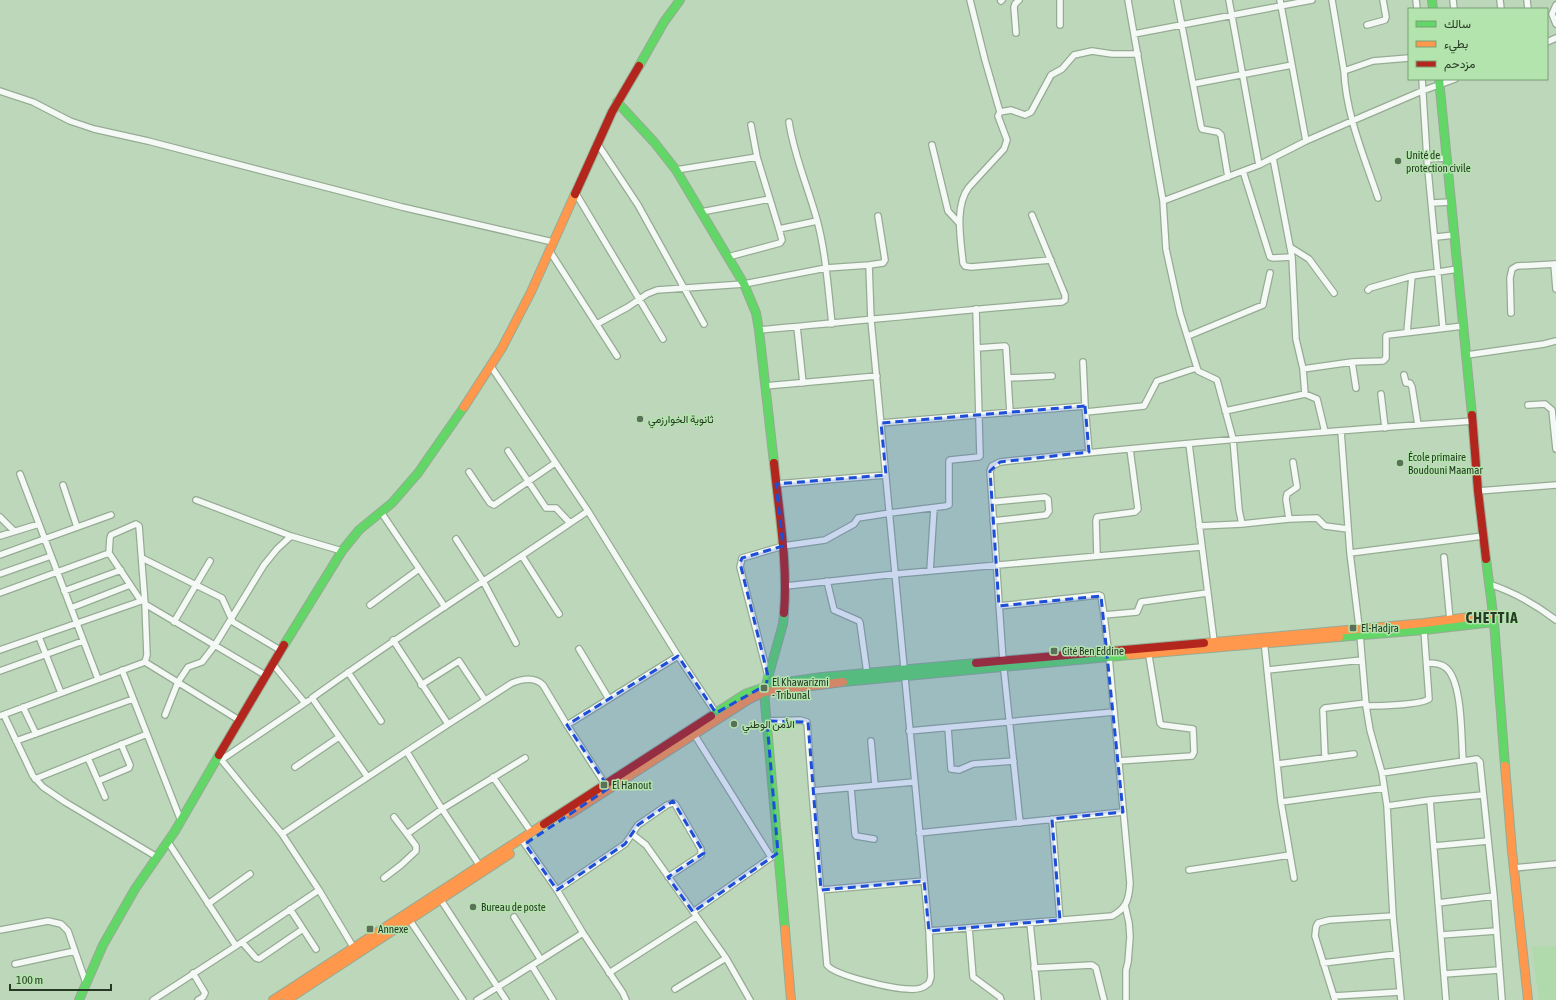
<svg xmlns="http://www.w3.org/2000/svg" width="1556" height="1000" font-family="'Asap Condensed',Vazirmatn,sans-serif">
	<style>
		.built { fill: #b0daab }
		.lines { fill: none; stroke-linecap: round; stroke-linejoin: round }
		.street-casing { stroke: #96ab94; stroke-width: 8 }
		.fast-casing { stroke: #96ab94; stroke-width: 10 }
		.slow-casing { stroke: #96ab94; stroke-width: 10 }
		.jam-casing { stroke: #96ab94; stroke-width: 10 }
		.street { stroke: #f5f9f5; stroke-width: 5.5 }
		.fast { stroke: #63d668; stroke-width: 8 }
		.slow { stroke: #ff974d; stroke-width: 8 }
		.jam { stroke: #b3261e; stroke-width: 8 }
		.marked { fill: #1d4ed8; fill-opacity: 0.2; stroke: #1d4ed8; stroke-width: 3; stroke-dasharray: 8 5; stroke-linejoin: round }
		.poi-dot { fill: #5b7058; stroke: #b4e4ad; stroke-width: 1.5 }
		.labels { text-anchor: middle; stroke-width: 3; stroke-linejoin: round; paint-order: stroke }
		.poi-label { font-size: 11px; fill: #263924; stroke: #b4e4ad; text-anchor: start }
		.district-label { font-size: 15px; font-weight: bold; letter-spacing: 1px; fill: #263924; stroke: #b4e4ad }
	</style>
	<rect width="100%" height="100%" fill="#bdd7ba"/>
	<path class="built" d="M1556,946V1000H1539L1532,947Z"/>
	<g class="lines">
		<defs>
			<path id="street" d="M970,0L985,60L1000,112
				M1060,0V25
				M1128,0L1163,201
				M1177,0L1201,126L1202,129L1218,132L1221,135L1228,177
				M1229,0L1259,165
				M1280,0L1306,141
				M1332,0L1344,71L1373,61L1409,58
				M1416,0L1417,9
				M1453,0L1454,9
				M1500,0L1501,9
				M1527,0L1528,9
				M1001,1L1002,0
				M1556,5L1552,14L1556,24
				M1367,25L1385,20L1386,17L1383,0
				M1016,33L1014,7L1015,4L1019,0
				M1134,34L1312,0
				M1547,42L1556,38
				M1344,71C1346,115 1364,156 1378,198
				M1422,79L1427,159L1443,328
				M1193,84L1292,65
				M0,91L33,102L70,121L94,129L148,141L402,207L553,242
				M789,122C794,156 808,187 817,220C826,253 828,289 832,324
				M751,125L757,157
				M597,143L638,205L704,324
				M932,145L948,211L959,223
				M1273,158L1292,257L1296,339L1303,369
				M1427,159L1447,158
				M676,170L757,157L779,229L817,221
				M1243,171L1270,257L1273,258L1292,257
				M575,192L663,339
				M1432,203L1451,202
				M701,212L770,199
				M1436,237L1455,235
				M1290,247L1309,259L1334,293
				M549,250L617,356
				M728,257L780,243L782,240L779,229
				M1051,260L971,267L965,266L963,263C961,241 954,206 969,187L1004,149L1007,140L998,116L1000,112L1011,110L1025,115L1031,112L1051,75L1062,69L1074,55L1092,51L1112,54H1138
				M1554,264L1556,289
				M869,265L883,263L885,260L878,216
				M1368,290L1370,288L1412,276
				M1511,313L1510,278L1512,269L1517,266L1556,264
				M597,324L628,307L647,294L657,290L744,284L826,268L869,265L871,320L929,931L1112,916C1127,908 1129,899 1130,883L1109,657L1104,615L1137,612L1141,602L1207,593
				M797,327L803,383
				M759,330C860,321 961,310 1062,302L1065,300V295L1032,215
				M1407,332L1412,276L1458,269
				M1188,336L1263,305L1270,273
				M977,348L1005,346L1006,347L1010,413
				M1467,355L1544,344L1556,341
				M1083,362L1085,406
				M1352,362L1356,388
				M490,365L588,511L678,656L716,713
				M1404,375L1406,383H1410L1412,387L1418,425
				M1008,378L1052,376
				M765,386L877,376
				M1305,394L1303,369L1352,362L1383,361L1386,358V336L1388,335L1463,326
				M1381,394L1385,428
				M1528,405L1545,404L1552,410L1556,449
				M1225,411L1305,394L1317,399L1325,432
				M1086,412L1144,406L1157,381L1196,368
				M881,423L1085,406L1089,452
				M1341,431L1350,553L1360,635L1366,706L1370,730L1382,773L1387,806L1393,916L1401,1000
				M1189,444L1214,641
				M508,451L546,508H556L570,523
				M469,472L490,503L494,505L555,463
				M20,474L98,679
				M776,484L886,475
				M63,485L77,527
				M1478,491L1556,485
				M196,500L291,536
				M992,502L1045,497L1048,499L1049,511L1046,515L993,521
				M381,512L445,607
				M0,517L14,531
				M1289,519L1286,499L1287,494L1297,487L1293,462
				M1242,524L1289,519L1317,518L1325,526L1348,529
				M1199,526L1242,524L1239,510L1233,439L1217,380L1198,371L1180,313L1166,249L1163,201L1259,165L1306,141L1352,121L1422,91L1455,79
				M0,536L39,524
				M456,539L483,581L516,643
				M109,553L110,538L111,535L136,524L139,526L145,604L265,675
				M1350,553L1483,536
				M0,555L111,515
				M522,556L559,614
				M1097,556L1096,521L1097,517L1135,512L1138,509L1130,449
				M1444,557L1450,620
				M142,558L222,598L233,622L280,650
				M930,571L934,508
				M0,574L51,556
				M827,581L834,610L859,621L860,623L867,673
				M1489,584C1514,592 1535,604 1556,620
				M786,586L896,574L1201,547
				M64,591L121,570
				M0,593L109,553L141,601
				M370,605L419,569
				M999,606L1099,595L1101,596L1104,615
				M71,608L130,585
				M174,622L210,561
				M39,637L61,693
				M393,640L448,724
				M1264,640L1281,802L1384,788
				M579,649L609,699
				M0,650L144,600
				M145,662L239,720
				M272,663L305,703L308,701
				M1427,663C1433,663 1440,663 1445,667C1463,680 1461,738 1463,760
				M122,670L181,821
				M1267,670L1362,660
				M0,671L83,641
				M348,672L381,721
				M768,676L740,567L742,558L783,546L825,540L854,524L858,518L890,513L946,506L949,505V461L950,460L979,457L980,456L976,309
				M421,685L459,661L485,700
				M1366,706C1379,706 1420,705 1429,699L1424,630
				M23,707L36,734
				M4,715L33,776L43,787L65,802L157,857
				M165,715L178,682L188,667L202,662L215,645L264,565L277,549L291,536L342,551
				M0,716L145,662L147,655L145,604
				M767,721L800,720L807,722L812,791
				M567,725L678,656
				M948,728L951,769L959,770L973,764L1014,761
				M909,731L1114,712
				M694,734L771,857
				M16,741L133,699
				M871,741L875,785
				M407,752L442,809L480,866
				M219,757L282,834L319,890L355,950
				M88,758L105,797
				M1325,758L1323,710L1325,708L1366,703
				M221,760L305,703
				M1118,761L1192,756L1194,752L1193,729L1162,725L1160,723L1148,650
				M1278,764L1354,754
				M295,767L339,737
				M1382,773L1477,759L1480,762L1494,896L1502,1000
				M367,776L312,698C402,633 496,574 588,511
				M493,777L532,833
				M35,779L147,734
				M98,781L129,768L130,765L121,744
				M914,782L812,791L827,965C835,976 894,989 909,989C916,990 924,988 929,983L931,977L929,931
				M851,788L855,834L856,836L874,839
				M1430,800L1446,1000
				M1281,802L1294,878
				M1387,806L1430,800L1483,795
				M394,817L407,834
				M1052,819L1060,920
				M1020,823L1003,661L990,471L992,466L1000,462C1157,445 1315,432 1473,421
				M919,833L1123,812
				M282,834C358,783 434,733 512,683C522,679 534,676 543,685L567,725L607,787
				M632,834L638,825L667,805L673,803L675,804L701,849V855L668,877
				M522,840L557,890L583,933L623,993L626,1000
				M168,842L236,946
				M1434,846L1488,841
				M1514,868L1556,864
				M1189,870L1290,855
				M384,878L401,865L416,851V846L407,834L442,809L525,758
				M557,890L625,844L632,834L646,845L726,958L750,1000
				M821,890L924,881
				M439,897L506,1000
				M1438,903L1494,896
				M208,904L250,874
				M1125,905L1129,923L1130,937L1128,962L1126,970V1000
				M290,909L316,949
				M693,912L773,856
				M514,917L541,960
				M409,919L463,1000
				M1030,923L1038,1000
				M969,928L973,977L1000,997L1001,1000
				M0,930L48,921L61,924L68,931L86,983
				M1441,935L1496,931
				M242,942L256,958L259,959L303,929
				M1323,963L1397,954
				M15,964L75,951
				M532,966L553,1000
				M1034,968L1092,965L1096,968L1104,1000
				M193,973L205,993L203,997L198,1000
				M609,973L696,917
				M1444,974L1499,970
				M675,989L726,958
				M1334,996L1400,992
				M153,1000L236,946L319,890
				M477,1000L583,933
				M1335,1000L1315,936L1316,927L1318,923L1329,920L1393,916"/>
			<path id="fast" d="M1432,0L1433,9
				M639,66L664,22L680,0
				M1439,79L1472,415
				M617,102L654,142L676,170L744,284L756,313L759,330L774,463
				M1486,559L1494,622L1505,766
				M784,613L783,624L764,692L785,929
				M1339,637L1424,630L1494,622
				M284,645L342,551L359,530L392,503L418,473L464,407
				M843,682L1130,655
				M711,716L745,694L773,684L822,677L976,663
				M79,1000L103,945L135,889L175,831L219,755"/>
			<path id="slow" d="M464,407L502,348L531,292L575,194
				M1204,643L1424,623L1493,614
				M1130,655L1339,637
				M1505,766L1512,851L1528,1000
				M570,814L748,700L764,692L843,682
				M785,929L791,1000
				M273,1000L544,824
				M287,1000L510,854"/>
			<path id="jam" d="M575,194L612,112L639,66
				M1472,415L1478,491L1486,559
				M774,463C779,513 788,563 784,613
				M976,663L1204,643
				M219,755L284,645
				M544,824L711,716"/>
		</defs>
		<use href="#street" class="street-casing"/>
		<use href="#fast" class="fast-casing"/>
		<use href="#slow" class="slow-casing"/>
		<use href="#jam" class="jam-casing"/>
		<use href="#street" class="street"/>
		<use href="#fast" class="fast"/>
		<use href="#slow" class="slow"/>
		<use href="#jam" class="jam"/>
	</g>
	<path class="marked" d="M1085,406L1089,452L1000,462L990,471L999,606L1101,596L1123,812L1052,819L1060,920L929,931L924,881L821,890L808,722L767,721L778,853L693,912L668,877L704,853L673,801L638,825L625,844L557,890L525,844L609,788L567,725L678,656L716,713L766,685L768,676L740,563L742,558L783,546L776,484L886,475L881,423Z"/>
	<g class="poi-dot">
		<circle cx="1398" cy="161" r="4"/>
		<circle cx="640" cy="419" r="4"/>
		<circle cx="1400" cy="463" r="4"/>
		<rect x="1349" y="624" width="8" height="8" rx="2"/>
		<rect x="1050" y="647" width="8" height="8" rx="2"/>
		<rect x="760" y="684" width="8" height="8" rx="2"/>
		<circle cx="734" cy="724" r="4"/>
		<rect x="600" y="781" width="8" height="8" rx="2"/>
		<circle cx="473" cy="907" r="4"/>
		<rect x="366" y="925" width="8" height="8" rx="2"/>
	</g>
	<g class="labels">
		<g class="poi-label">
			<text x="1406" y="159">Unité de<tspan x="1406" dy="13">protection civile</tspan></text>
			<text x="648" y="423">ثانوية الخوارزمي</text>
			<text x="1408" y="461">École primaire<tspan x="1408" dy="13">Boudouni Maamar</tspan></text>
			<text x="1361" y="632">El-Hadjra</text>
			<text x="1062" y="655">Cité Ben Eddine</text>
			<text x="772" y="686">El Khawarizmi<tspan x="772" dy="13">- Tribunal</tspan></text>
			<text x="742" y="728">الأمن الوطني</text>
			<text x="612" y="789">El Hanout</text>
			<text x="481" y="911">Bureau de poste</text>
			<text x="378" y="933">Annexe</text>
		</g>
		<g class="district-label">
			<text x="1492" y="623">CHETTIA</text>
		</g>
	</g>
	<rect x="1408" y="8" width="140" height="72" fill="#b4e4ad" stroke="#7ba076"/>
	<rect x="1416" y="21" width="20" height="6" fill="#63d668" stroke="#7ba076"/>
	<text x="1444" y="28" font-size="12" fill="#263924">سالك</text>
	<rect x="1416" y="41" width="20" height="6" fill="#ff974d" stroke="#7ba076"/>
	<text x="1444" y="48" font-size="12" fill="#263924">بطيء</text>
	<rect x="1416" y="61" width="20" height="6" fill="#b3261e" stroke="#7ba076"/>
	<text x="1444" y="68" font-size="12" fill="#263924">مزدحم</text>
	<path d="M10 984v6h101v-6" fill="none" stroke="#263924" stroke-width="2"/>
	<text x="16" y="984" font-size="12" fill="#263924" stroke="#b4e4ad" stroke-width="3" paint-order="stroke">100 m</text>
</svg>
